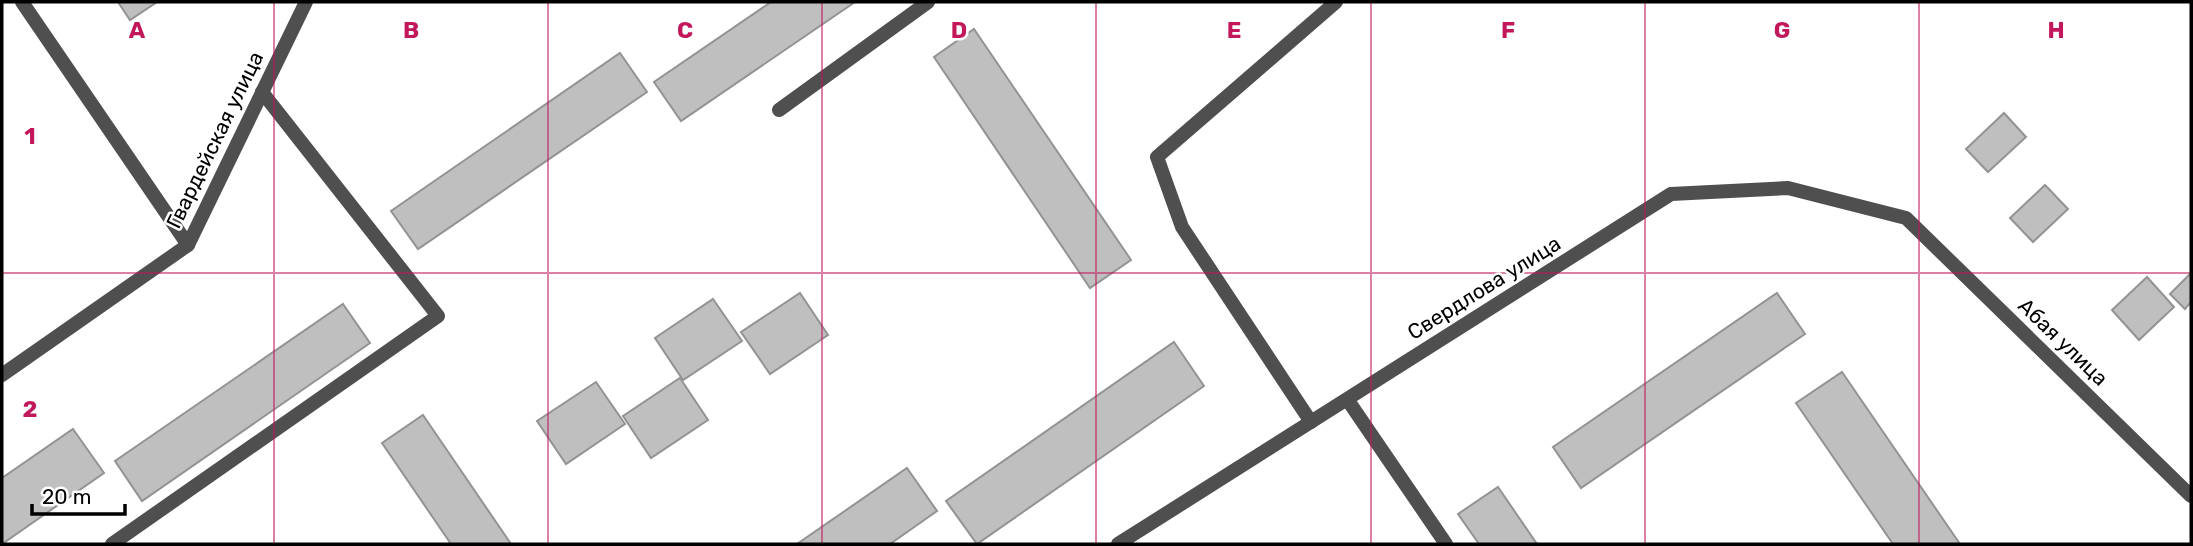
<svg xmlns="http://www.w3.org/2000/svg" width="2193" height="546" font-family="Rubik,sans-serif">
	<style>
		.building { fill: #bfbfbf; stroke: #939393; stroke-width: 2 }
		.lines { fill: none; stroke-linecap: round; stroke-linejoin: round }
		.service { stroke: #4f4f4f; stroke-width: 14 }
		.minor { stroke: #4f4f4f; stroke-width: 14 }
		.tertiary { stroke: #4f4f4f; stroke-width: 14 }
		.grid { fill: none; stroke: #c2185b; stroke-width: 2; stroke-opacity: 0.55 }
		.labels { text-anchor: middle; stroke-width: 5; stroke-linejoin: round; paint-order: stroke }
		.street-label { font-size: 21px; fill: #000; stroke: #fff }
		.grid-label { font-size: 23px; text-anchor: middle; font-weight: bold; fill: #c2185b; stroke: #fff; stroke-width: 5; stroke-linejoin: round; paint-order: stroke }
	</style>
	<rect width="100%" height="100%" fill="#fff"/>
	<path class="building" d="M118,2H157L130,20Z
		M771,2H855L681,121L654,82Z
		M974,29L1131,260L1090,288L934,57Z
		M620,53L647,92L418,249L391,211Z
		M2004,113L2026,137L1988,172L1966,149Z
		M2045,185L2068,209L2033,242L2010,218Z
		M2191,273V302L2185,309L2170,294Z
		M2147,277L2174,307L2139,340L2112,310Z
		M800,293L828,335L770,374L741,332Z
		M1777,293L1805,334L1581,488L1553,447Z
		M713,299L742,341L683,380L655,338Z
		M343,304L370,343L142,501L115,461Z
		M1174,342L1204,386L977,544L946,501Z
		M1842,372L1960,544H1893L1796,403Z
		M680,378L708,420L651,458L623,416Z
		M596,382L625,424L566,464L537,421Z
		M423,415L511,544H451L382,443Z
		M73,429L104,473L2,544V478Z
		M907,468L937,511L890,544H797Z
		M1498,487L1537,544H1479L1458,514Z"/>
	<g class="lines">
		<path class="service" d="M779,110L928,2
			M1311,422L1182,227L1157,157L1336,2
			M112,544L438,316L262,92"/>
		<path class="minor" d="M22,2L188,245
			M1347,399L1446,544
			M1118,544L1671,194L1788,188L1906,218L2191,496"/>
		<path class="tertiary" d="M2,375L188,245L306,2"/>
	</g>
	<path class="grid" d="M274,2V544M548,2V544M822,2V544M1096,2V544M1371,2V544M1645,2V544M1919,2V544M2,273H2191"/>
	<g class="labels">
		<g class="street-label">
			<text transform="translate(215 140) rotate(-64)" y="7">Гвардейская улица</text>
			<text transform="translate(1484 288) rotate(-32)" y="7">Свердлова улица</text>
			<text transform="translate(2063 342) rotate(44)" y="7">Абая улица</text>
		</g>
	</g>
	<g class="grid-label">
		<text x="137" y="38">A</text>
		<text x="411" y="38">B</text>
		<text x="685" y="38">C</text>
		<text x="959" y="38">D</text>
		<text x="1234" y="38">E</text>
		<text x="1508" y="38">F</text>
		<text x="1782" y="38">G</text>
		<text x="2056" y="38">H</text>
		<text x="30" y="144">1</text>
		<text x="30" y="417">2</text>
	</g>
	<rect width="2193" height="546" fill="none" stroke="#000000" stroke-width="7"/>
	<path d="M32 504v10h93v-10" fill="none" stroke="#000000" stroke-width="3.5"/>
	<text x="42" y="504" font-size="21" fill="#000000" stroke="#ffffff" stroke-width="5" paint-order="stroke">20 m</text>
</svg>
